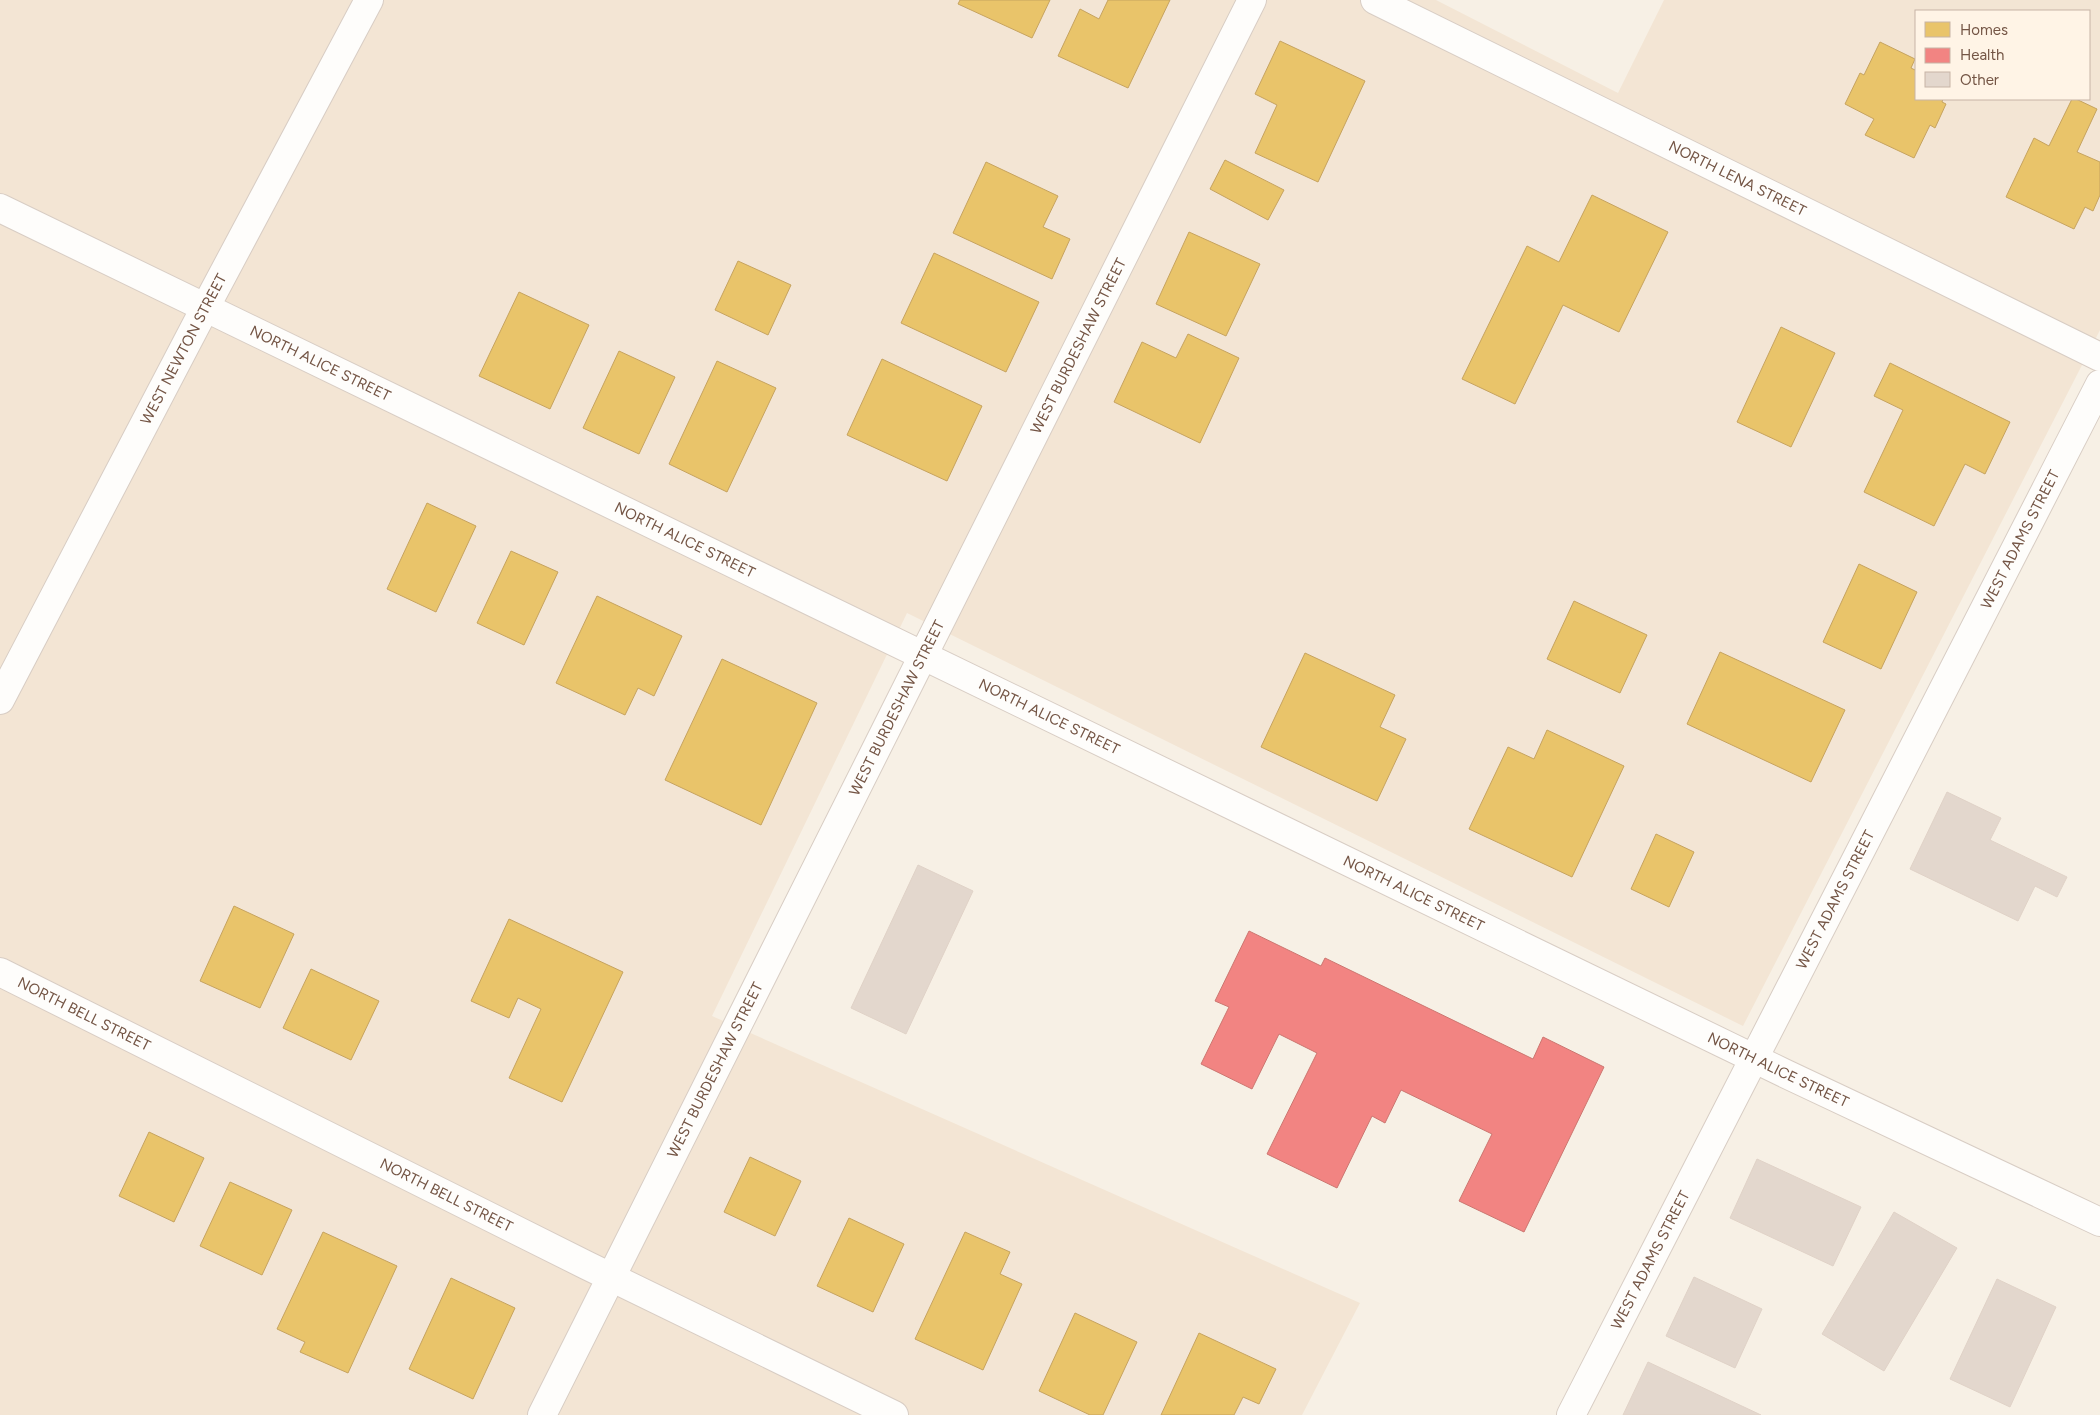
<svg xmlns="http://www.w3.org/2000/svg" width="2100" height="1415" font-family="Figtree,sans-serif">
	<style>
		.residential { fill: #f3e5d4; fill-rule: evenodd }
		.homes { fill: #e9c46a; stroke: #c6a35f }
		.health { fill: #f28482; stroke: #cc7670 }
		.building { fill: #e3d7cd; stroke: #e0d2c7 }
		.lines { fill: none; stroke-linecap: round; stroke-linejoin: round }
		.minor-casing { stroke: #d8cdc4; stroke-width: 30 }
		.minor { stroke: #fefdfb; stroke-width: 28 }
		.labels { text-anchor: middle; stroke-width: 5; stroke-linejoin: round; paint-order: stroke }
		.street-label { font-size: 15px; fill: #745545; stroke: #fff4e6 }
	</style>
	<rect width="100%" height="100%" fill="#f7f0e5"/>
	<path class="residential" d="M0,0H1436L1618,93L1664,0H2100V330L1743,1026L907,613L712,1016L1360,1303L1302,1415H0ZM1916,11H2089V99H1916Z"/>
	<path class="homes" d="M960,0H1050L1032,38L958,4Z
		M1108,0H1170L1128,88L1058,56L1080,9L1099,19Z
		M1280,41L1365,81L1318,182L1255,153L1277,105L1255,94Z
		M1880,42L1915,59L1911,68L1915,70L1916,68V99H1943L1942,102L1946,104L1935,128L1930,125L1914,158L1865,135L1874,119L1845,104L1860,73L1864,75Z
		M2072,99H2076L2097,109L2077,152L2100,162V195L2093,211L2085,207L2074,229L2006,197L2034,138L2049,146Z
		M1225,160L1284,190L1268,220L1210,189Z
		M986,162L1058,196L1043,227L1070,239L1052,279L953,233Z
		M1592,195L1668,232L1619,332L1563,305L1515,404L1462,379L1527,246L1559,262Z
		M1189,232L1260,264L1226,336L1156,304Z
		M934,253L1039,302L1006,372L901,323Z
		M738,261L791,285L768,335L715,310Z
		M519,292L589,325L550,409L479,376Z
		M1781,327L1835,353L1791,447L1737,422Z
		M1188,334L1239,358L1200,443L1114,402L1142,342L1176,358Z
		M619,351L675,377L639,454L583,428Z
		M882,359L982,406L947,481L847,435Z
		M717,361L776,388L727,492L669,464Z
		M1890,363L2010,422L1985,474L1965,464L1934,526L1864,492L1903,410L1874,396Z
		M427,503L476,526L436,612L387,589Z
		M511,551L558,572L524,645L477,623Z
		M1859,564L1917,592L1881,669L1823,642Z
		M597,596L682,636L654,696L638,688L625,715L556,683Z
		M1574,601L1647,635L1620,693L1547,659Z
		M1720,652L1845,710L1811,782L1687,724Z
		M1305,653L1395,695L1380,727L1406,739L1377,801L1261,747Z
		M722,659L817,703L761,825L665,780Z
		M1547,730L1624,766L1572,877L1469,829L1508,747L1534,759Z
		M1656,834L1694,852L1669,907L1631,889Z
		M234,906L294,934L260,1008L200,981Z
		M509,919L623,972L562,1102L509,1078L541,1009L518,998L509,1018L471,1001Z
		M311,969L379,1001L351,1060L283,1028Z
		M149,1132L204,1158L174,1222L119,1196Z
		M750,1157L801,1181L775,1236L724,1212Z
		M230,1182L292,1210L262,1275L200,1246Z
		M849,1218L904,1244L873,1312L817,1286Z
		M323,1232L397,1266L348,1373L300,1352L305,1342L277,1329Z
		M965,1232L1010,1252L1000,1274L1022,1284L983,1370L915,1339Z
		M451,1278L515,1308L473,1399L409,1369Z
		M1075,1313L1137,1342L1103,1415H1090L1039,1391Z
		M1199,1333L1276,1369L1259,1404L1243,1397L1234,1415H1161Z"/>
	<path class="health" d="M1249,931L1321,966L1325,958L1533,1059L1543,1037L1604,1067L1524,1232L1459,1201L1492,1134L1401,1090L1385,1123L1372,1116L1337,1188L1267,1154L1317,1053L1279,1034L1252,1089L1201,1064L1229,1007L1215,1001Z"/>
	<path class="building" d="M1947,792L2001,818L1990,840L2067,877L2057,897L2035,886L2018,921L1910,869Z
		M918,865L973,891L906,1034L851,1008Z
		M1757,1159L1861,1207L1833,1266L1730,1218Z
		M1894,1212L1957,1248L1884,1371L1822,1334Z
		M1694,1277L1762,1309L1735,1368L1666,1336Z
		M1997,1279L2056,1307L2010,1407L1950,1379Z
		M1648,1362L1761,1415H1623Z"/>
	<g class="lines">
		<defs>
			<g id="minor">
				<path id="s1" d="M1375,0L2100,357"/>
				<path id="s2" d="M0,208L1784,1073L2100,1222"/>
				<path id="s3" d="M0,700L205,308L369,0"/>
				<path id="s4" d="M0,972L586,1265L894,1415"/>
				<path id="s5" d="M542,1415L1252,0"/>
				<path id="s6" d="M1571,1415L2100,384"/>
			</g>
		</defs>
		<use href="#minor" class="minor-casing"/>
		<use href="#minor" class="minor"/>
	</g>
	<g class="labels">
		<g class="street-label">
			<text dy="5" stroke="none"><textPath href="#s1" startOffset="404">NORTH LENA STREET</textPath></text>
			<text dy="5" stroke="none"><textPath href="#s5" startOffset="1196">WEST BURDESHAW STREET</textPath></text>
			<text dy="5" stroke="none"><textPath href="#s3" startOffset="396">WEST NEWTON STREET</textPath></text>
			<text dy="5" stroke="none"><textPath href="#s2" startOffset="356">NORTH ALICE STREET</textPath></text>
			<text dy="5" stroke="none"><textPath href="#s6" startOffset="984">WEST ADAMS STREET</textPath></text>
			<text dy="5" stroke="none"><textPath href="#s2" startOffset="761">NORTH ALICE STREET</textPath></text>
			<text dy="5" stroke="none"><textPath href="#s5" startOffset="791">WEST BURDESHAW STREET</textPath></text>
			<text dy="5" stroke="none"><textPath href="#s2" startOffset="1166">NORTH ALICE STREET</textPath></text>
			<text dy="5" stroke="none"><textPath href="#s2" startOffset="1571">NORTH ALICE STREET</textPath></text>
			<text dy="5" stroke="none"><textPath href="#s6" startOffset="579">WEST ADAMS STREET</textPath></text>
			<text dy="5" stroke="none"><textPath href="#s4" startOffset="94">NORTH BELL STREET</textPath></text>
			<text dy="5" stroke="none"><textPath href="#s5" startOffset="386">WEST BURDESHAW STREET</textPath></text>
			<text dy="5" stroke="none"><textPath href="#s2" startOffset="1976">NORTH ALICE STREET</textPath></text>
			<text dy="5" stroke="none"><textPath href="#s4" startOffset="499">NORTH BELL STREET</textPath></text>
			<text dy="5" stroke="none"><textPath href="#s6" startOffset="174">WEST ADAMS STREET</textPath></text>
		</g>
	</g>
	<rect x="1915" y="10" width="175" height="90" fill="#fff4e6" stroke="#c7b4a6"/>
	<rect x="1925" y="22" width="25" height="15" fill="#e9c46a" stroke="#c7b4a6"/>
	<text x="1960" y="35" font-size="15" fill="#745545">Homes</text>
	<rect x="1925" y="48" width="25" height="15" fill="#f28482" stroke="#c7b4a6"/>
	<text x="1960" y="60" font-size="15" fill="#745545">Health</text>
	<rect x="1925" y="72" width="25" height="15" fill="#e3d7cd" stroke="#c7b4a6"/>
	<text x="1960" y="85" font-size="15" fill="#745545">Other</text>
</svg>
